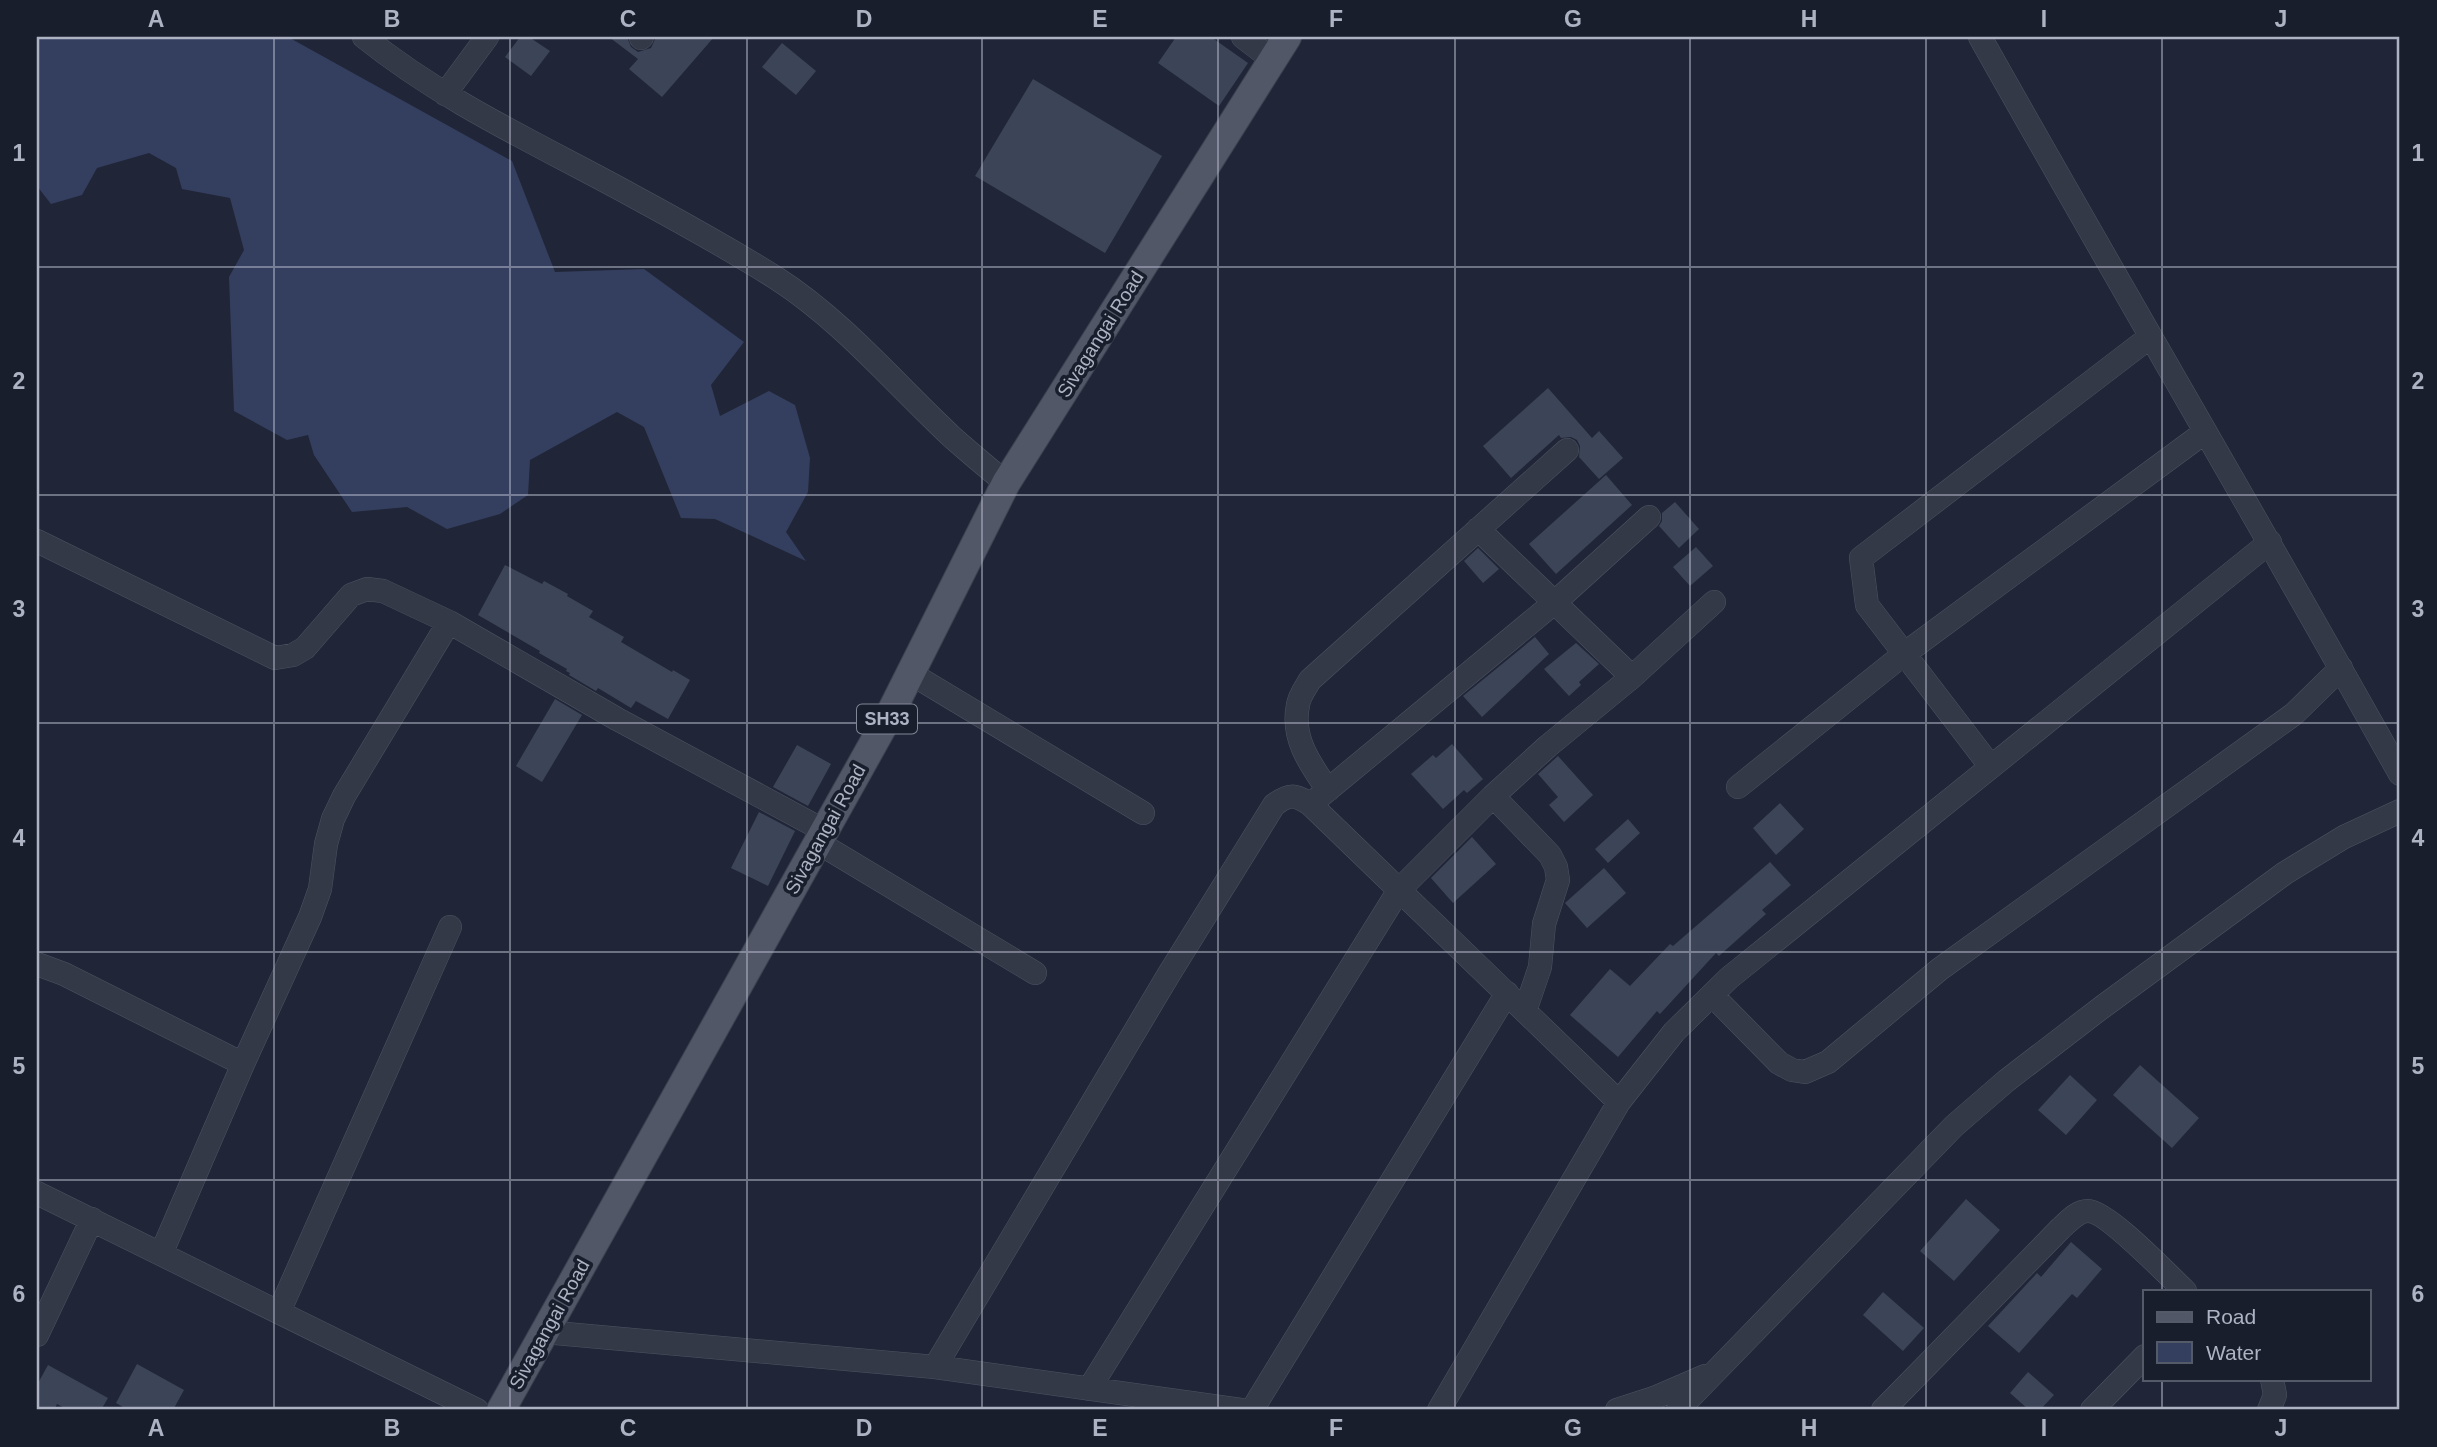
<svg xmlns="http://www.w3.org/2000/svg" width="2437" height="1447" font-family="Arial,sans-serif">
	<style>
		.water { fill: #343f5f }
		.building { fill: #3c4457 }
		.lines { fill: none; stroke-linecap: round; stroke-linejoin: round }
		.minor-casing { stroke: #4e5362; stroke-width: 24 }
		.major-casing { stroke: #3d4251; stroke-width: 30 }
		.minor { stroke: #343948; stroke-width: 23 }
		.major { stroke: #525768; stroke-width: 28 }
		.grid { fill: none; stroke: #aeb3c4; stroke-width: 2; stroke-opacity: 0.55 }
		.labels { text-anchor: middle; stroke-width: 7; stroke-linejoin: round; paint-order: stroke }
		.shield { fill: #191e2c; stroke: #818696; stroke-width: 2 }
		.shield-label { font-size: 18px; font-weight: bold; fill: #aeb3c4 }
		.street-label { font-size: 19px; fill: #aeb3c4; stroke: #191e2c }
		.neatline { fill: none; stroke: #aeb3c4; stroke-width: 2.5 }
		.grid-label { font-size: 23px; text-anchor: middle; font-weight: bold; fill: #aeb3c4 }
	</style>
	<rect width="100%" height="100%" fill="#202637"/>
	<path class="water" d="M37,37H288L512,161L555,272L644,269L744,342L711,385L720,416L769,391L795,405L810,458L808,492L786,532L806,561L715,519L681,518L644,427L617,412L530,460L528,495L500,514L447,529L407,507L352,512L314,455L308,435L287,440L234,411L229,277L244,250L230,198L182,189L176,168L149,153L97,168L82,195L51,204L37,186Z"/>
	<path class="building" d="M520,37H529L550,51L531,76L505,57Z
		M609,37H627L631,47L638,52L651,48L656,37H714L662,97L629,69L638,59Z
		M1176,37H1211L1248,63L1219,106L1158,63Z
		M782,43L816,71L796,95L762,67Z
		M1033,79L1162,156L1105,253L975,176Z
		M1548,388L1592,438L1599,431L1623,458L1599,479L1579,457L1580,446L1577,440L1571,437L1561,438L1559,435L1511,478L1483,446Z
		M1606,475L1632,505L1556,574L1529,544Z
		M1675,502L1699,529L1679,548L1659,526L1662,521V513Z
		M1696,547L1713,566L1690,586L1673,567Z
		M1478,548L1499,569L1483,583L1464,561Z
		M505,565L542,584L544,581L568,594L567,596L593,611L589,617L624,637L621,642L672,672L673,670L690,680L668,719L636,701L631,708L598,688L596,691L569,675L570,673L566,671L567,669L539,653L540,651L478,615Z
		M1535,637L1549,654L1482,717L1463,696Z
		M1576,643L1599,664L1579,682L1581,685L1569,696L1544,669Z
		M555,699L582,715L542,782L516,766Z
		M1452,744L1483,779L1467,793L1464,790L1443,809L1411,774L1433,755L1436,758Z
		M797,745L831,764L808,806L773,787Z
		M1558,756L1593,795L1564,822L1549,805L1558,797L1538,774Z
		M1780,803L1804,829L1776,855L1753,828Z
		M759,812L795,831L768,886L731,868Z
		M1628,819L1640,833L1608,863L1595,849Z
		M1472,837L1496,864L1453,903L1431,878Z
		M1770,862L1791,885L1762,910L1766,914L1719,956L1716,953L1660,1014L1657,1011L1618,1057L1570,1015L1610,969L1630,986L1670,944L1673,946Z
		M1604,868L1626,893L1587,928L1565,903Z
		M2140,1065L2199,1118L2172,1148L2113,1095Z
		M2070,1075L2097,1100L2066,1135L2038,1110Z
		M1966,1199L2000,1230L1954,1281L1920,1251Z
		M2071,1242L2102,1269L2077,1298L2072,1294L2019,1353L1988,1326L2037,1273L2041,1277Z
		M1883,1292L1924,1328L1903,1351L1863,1315Z
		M137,1364L184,1390L173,1410H128L116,1403Z
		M48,1365L108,1398L101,1410H68L57,1404L54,1410H37V1385Z
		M2028,1372L2054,1395L2040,1410H2029L2010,1393Z"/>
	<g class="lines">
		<defs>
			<path id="minor" d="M364,37C446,103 542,146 633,196C681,222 730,249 776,278C843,321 895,384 953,438C970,453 988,468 1006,483
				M1243,37L1273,60
				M1980,37C2119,284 2262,527 2400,774
				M641,38L642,37
				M445,94L487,37
				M1478,529L1632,677
				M37,541L275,658L293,655L305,648L351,595L367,589L383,591L449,622L617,719L823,830
				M910,673L1143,813
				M1991,767L1867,605L1861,558L2150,337
				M1738,787L1904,654L2205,432
				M1328,790C1310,764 1291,738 1298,705C1299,696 1306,687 1310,680L1567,450
				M1493,796L1550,855L1556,867L1558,880L1544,924L1540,967L1525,1011
				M1318,798L1554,603L1649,517
				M817,842L1035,973
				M37,964L64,974L243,1064
				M1712,995L1779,1063L1792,1070L1805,1072L1828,1062L1940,969L2294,714L2341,668
				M37,1193L477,1410
				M161,1254L243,1064L310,917L320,889L326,844L333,819L344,796L449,622
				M279,1312L450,927
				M544,1332L935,1367L1241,1410
				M37,1335L92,1219
				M935,1367L1169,974L1274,805C1289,794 1294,794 1310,804L1619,1102
				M1089,1389L1399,890L1493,796L1548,746L1632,677L1714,602
				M1252,1410L1507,993
				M1439,1410L1619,1102L1674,1032L1729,978L2270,542
				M1617,1410L1654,1398L1705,1376
				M1678,1410L1954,1126L2006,1081L2101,1008L2285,873L2344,837L2400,811
				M1883,1410L2061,1228C2068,1222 2077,1211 2088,1211C2107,1211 2169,1276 2185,1291
				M2092,1410L2145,1356
				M2269,1410L2275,1395L2272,1379"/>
			<path id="major" d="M501,1410L892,710L1006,483L1287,37"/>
		</defs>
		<use href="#minor" class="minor-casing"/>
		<use href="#major" class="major-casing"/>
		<use href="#minor" class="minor"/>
		<use href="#major" class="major"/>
	</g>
	<path class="grid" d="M274,37V1410M510,37V1410M747,37V1410M982,37V1410M1218,37V1410M1455,37V1410M1690,37V1410M1926,37V1410M2162,37V1291M37,267H2400M37,495H2400M37,723H2400M37,952H2400M37,1180H2400M2162,1379V1410"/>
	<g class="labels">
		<rect class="shield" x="857" y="704.5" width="60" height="29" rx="5"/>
		<g class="shield-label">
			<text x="887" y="725">SH33</text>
		</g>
		<g class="street-label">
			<text transform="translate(1100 334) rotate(-58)" y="7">Sivagangai Road</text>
			<text transform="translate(825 829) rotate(-61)" y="7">Sivagangai Road</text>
			<text transform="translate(549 1324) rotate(-61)" y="7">Sivagangai Road</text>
		</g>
	</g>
	<rect width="2437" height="1447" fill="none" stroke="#191e2c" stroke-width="77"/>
	<rect x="2143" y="1290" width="228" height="91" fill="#191e2c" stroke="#555a69" stroke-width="2"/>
	<rect x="2157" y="1312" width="35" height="10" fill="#525768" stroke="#555a69" stroke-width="2"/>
	<text x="2206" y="1324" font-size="21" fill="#aeb3c4">Road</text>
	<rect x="2157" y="1342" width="35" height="21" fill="#343f5f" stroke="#555a69" stroke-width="2"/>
	<text x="2206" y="1360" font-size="21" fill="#aeb3c4">Water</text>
	<rect x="38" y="38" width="2360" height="1370" class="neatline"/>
	<g class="grid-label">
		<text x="156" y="27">A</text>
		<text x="392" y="27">B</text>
		<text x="628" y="27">C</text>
		<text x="864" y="27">D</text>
		<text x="1100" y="27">E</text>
		<text x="1336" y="27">F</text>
		<text x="1573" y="27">G</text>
		<text x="1809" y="27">H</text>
		<text x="2044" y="27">I</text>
		<text x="2281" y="27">J</text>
		<text x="19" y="161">1</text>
		<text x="2418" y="161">1</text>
		<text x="19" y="389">2</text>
		<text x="2418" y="389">2</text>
		<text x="19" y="617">3</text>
		<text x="2418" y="617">3</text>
		<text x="19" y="846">4</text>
		<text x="2418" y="846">4</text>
		<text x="19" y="1074">5</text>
		<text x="2418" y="1074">5</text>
		<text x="19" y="1302">6</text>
		<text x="2418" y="1302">6</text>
		<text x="156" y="1436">A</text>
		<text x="392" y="1436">B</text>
		<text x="628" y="1436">C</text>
		<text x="864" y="1436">D</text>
		<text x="1100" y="1436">E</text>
		<text x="1336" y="1436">F</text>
		<text x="1573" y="1436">G</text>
		<text x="1809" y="1436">H</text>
		<text x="2044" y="1436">I</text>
		<text x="2281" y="1436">J</text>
	</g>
</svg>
